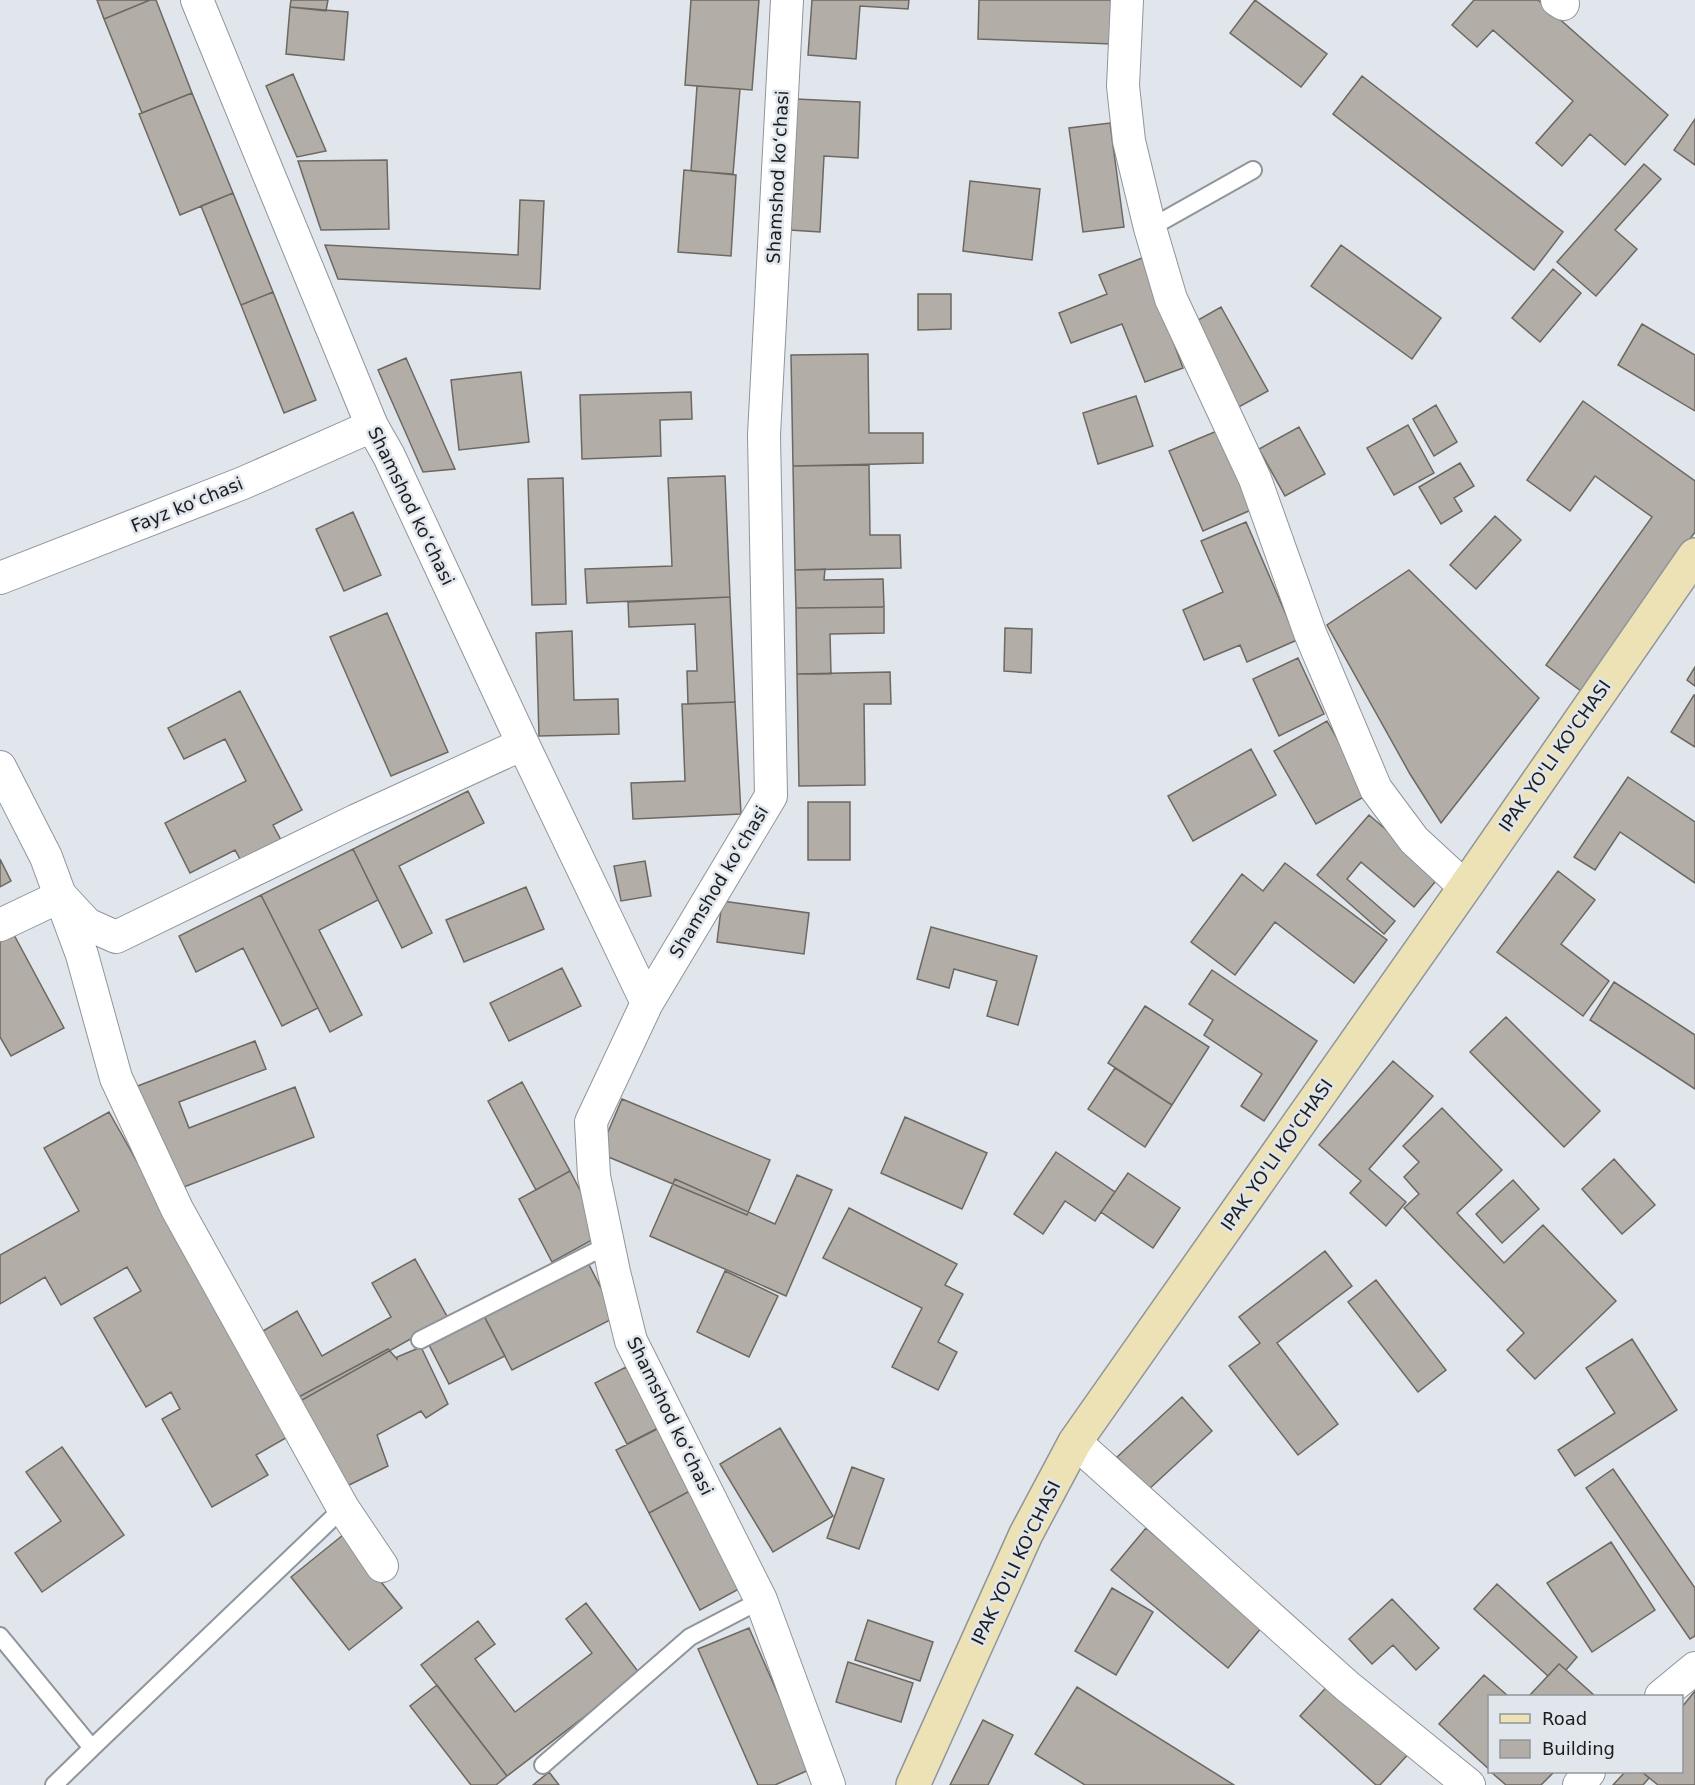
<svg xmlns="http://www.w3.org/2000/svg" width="1695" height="1785" font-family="'DejaVu Sans',sans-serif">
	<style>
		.building { fill: #b2ada7; stroke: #6c6862; stroke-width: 1.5 }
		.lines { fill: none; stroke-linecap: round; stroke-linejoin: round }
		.service-casing { stroke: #8f959a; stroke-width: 20 }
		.minor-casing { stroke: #8f959a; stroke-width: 34 }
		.secondary-casing { stroke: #8f959a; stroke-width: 36 }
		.service { stroke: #fff; stroke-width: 16 }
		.minor { stroke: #fff; stroke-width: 32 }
		.secondary { stroke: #ece2b5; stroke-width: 33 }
		.labels { text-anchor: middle; stroke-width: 5; stroke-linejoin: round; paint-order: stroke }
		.street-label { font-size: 18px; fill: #1b1d1f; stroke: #e0e6ec }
	</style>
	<rect width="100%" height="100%" fill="#e0e6ec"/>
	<path class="building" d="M97,0H150L104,19Z
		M150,0H156L192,93L142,113L104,19Z
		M291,0H328L326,11L290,7Z
		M691,0H759L752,90L685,85Z
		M812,0H909L908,9L860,6L856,59L808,55Z
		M979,0H1113L1112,44L978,39Z
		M1255,0L1327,54L1301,87L1230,33Z
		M1474,0H1538L1668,115L1625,165L1590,134L1562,166L1536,143L1573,101L1493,30L1477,47L1452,25Z
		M290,7L348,12L344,60L286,54Z
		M293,74L326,151L297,157L266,86Z
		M1362,76L1563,232L1534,270L1333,114Z
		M697,86L740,89L733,174L691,171Z
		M192,93L233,193L180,215L139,114Z
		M796,99L860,102L858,158L824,156L820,232L790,230Z
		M1695,119V165L1674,150Z
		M1110,123L1124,227L1083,232L1069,128Z
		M387,160L389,229L321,230L298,161Z
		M1644,164L1661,179L1615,230L1637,249L1596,296L1557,262Z
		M684,170L736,175L731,256L678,252Z
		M970,181L1040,189L1032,260L963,251Z
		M233,193L273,292L241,305L201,206Z
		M520,200L544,201L540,289L338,279L325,245L518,255Z
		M1341,245L1441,318L1412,359L1311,286Z
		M1142,258L1183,368L1145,382L1122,324L1071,343L1059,313L1107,294L1099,275Z
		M1553,269L1581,293L1540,342L1512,318Z
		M273,292L316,400L284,413L241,305Z
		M918,294H951V329L918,330Z
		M1221,307L1268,391L1237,408L1191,324Z
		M1642,324L1695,355V411L1618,365Z
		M868,354L869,433H923V463L793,466L791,355Z
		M406,358L455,469L423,472L378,370Z
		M521,372L529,442L459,450L451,380Z
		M691,392L692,419L660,420L661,456L582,459L580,395Z
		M1136,396L1153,446L1098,464L1083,413Z
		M1583,401L1695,481V532L1581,691L1546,665L1652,517L1595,476L1570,511L1527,480Z
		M1436,405L1457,442L1434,456L1413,419Z
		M1408,425L1434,473L1394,495L1367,448Z
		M1299,427L1325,474L1285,496L1259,449Z
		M1217,431L1251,510L1203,531L1169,451Z
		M1460,463L1474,486L1454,498L1462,511L1441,524L1419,487Z
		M869,465L870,535H900L901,568L795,570L793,466Z
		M725,476L730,597L587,603L585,569L672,566L668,478Z
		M563,478L566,604L532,605L528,479Z
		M353,512L381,575L344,591L316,529Z
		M1495,516L1521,540L1476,589L1450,565Z
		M1246,522L1297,640L1247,662L1240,645L1204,660L1183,610L1223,592L1201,541Z
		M825,569L824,580L883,579L884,607L796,608L795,570Z
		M1409,570L1539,698L1441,823L1410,774L1327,625Z
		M730,597L735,702L688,704L687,671H697L695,624L629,627L628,602Z
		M884,607V633L830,634L831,674H797L796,608Z
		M387,613L448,752L391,776L330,637Z
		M1005,628L1032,629L1031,673L1004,671Z
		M572,631L574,700L618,699L619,734L539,736L536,633Z
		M1298,658L1324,714L1279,736L1253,679Z
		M1695,667V686L1687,680Z
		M890,672L891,704H864L865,785L799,786L797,674Z
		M240,691L302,810L273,825L281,840L241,861L235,850L190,873L165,823L246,781L225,739L184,759L168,728Z
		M1694,695H1695V747L1671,732Z
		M735,702L741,814L633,819L631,783L685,781L682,704Z
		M1327,721L1369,794L1316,824L1274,751Z
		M1251,749L1276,795L1193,841L1168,796Z
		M1628,777L1695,822V883L1620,832L1595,870L1574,857Z
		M468,791L484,823L399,866L432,933L402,948L353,849Z
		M808,802H850V860H808Z
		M1369,815L1440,876L1414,907L1361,862L1347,879L1395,921L1384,934L1317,875Z
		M353,849L378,900L319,930L362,1015L330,1032L261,895Z
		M0,859L11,881L0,887Z
		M645,861L651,896L621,901L614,866Z
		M1285,863L1387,940L1354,983L1275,922L1235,975L1191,942L1242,874L1263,891Z
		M1558,871L1595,900L1561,944L1609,981L1583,1016L1497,952Z
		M526,887L544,929L464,962L446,920Z
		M261,895L318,1008L282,1026L243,948L196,972L179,936Z
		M722,901L809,913L804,954L717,942Z
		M931,927L1037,956L1018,1025L987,1016L997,981L954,969L949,988L917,979Z
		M13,933L64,1028L11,1056L0,1037V940Z
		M562,968L581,1006L509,1041L490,1003Z
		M1212,970L1317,1041L1264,1121L1241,1106L1262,1074L1204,1035L1213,1020L1189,1004Z
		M1614,982L1695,1035V1089L1590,1020Z
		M1145,1006L1209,1047L1172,1105L1108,1063Z
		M1506,1017L1600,1111L1564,1147L1470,1052Z
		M255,1041L266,1069L179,1102L189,1128L295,1087L314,1137L176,1190L135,1087Z
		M1393,1061L1433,1096L1369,1169L1406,1202L1386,1226L1350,1193L1361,1181L1319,1145Z
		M1115,1068L1172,1105L1145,1147L1088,1109Z
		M522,1082L570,1171L536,1190L488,1101Z
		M622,1099L770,1160L747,1215L599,1153Z
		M1442,1108L1502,1170L1457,1213L1504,1263L1543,1225L1616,1301L1535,1379L1507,1350L1524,1333L1404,1208L1419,1194L1404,1177L1419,1162L1403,1146Z
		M109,1112L291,1435L256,1455L268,1475L212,1507L162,1419L180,1409L171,1392L146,1407L94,1318L141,1291L127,1267L61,1305L45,1277L0,1304V1255L79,1211L44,1148Z
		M905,1117L987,1153L962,1209L881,1173Z
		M1056,1152L1115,1192L1095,1221L1065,1201L1043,1234L1014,1214Z
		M1614,1159L1655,1205L1622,1234L1582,1189Z
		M570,1171L603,1234L552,1262L519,1199Z
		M1128,1173L1180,1208L1153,1248L1101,1212Z
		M797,1175L832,1190L786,1296L650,1236L675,1179L775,1224Z
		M1513,1180L1539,1209L1502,1243L1476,1214Z
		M849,1208L957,1264L945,1285L963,1294L938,1342L957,1352L938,1390L892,1367L922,1308L823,1258Z
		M1325,1251L1352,1286L1277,1343L1338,1424L1298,1455L1229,1366L1260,1343L1239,1317Z
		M415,1259L448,1318L295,1404L256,1335L297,1311L322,1356L391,1317L372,1283Z
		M586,1259L616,1317L512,1370L482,1312Z
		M725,1271L778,1296L749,1357L697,1332Z
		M1376,1280L1446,1370L1418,1392L1348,1302Z
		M482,1312L505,1356L449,1384L427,1341Z
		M1632,1339L1677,1410L1575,1476L1558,1450L1615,1413L1586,1368Z
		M421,1347L448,1404L426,1418L421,1411L377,1435L388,1466L343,1488L291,1401L388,1349L397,1359V1357Z
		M626,1367L658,1428L627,1444L595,1383Z
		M1182,1397L1212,1431L1148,1490L1117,1457Z
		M667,1424L699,1486L649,1513L616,1450Z
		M780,1428L833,1516L773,1552L720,1464Z
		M62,1447L124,1535L42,1592L15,1553L61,1521L26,1472Z
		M852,1467L884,1479L859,1549L827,1538Z
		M1613,1469L1695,1588V1636L1690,1639L1586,1488Z
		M699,1486L750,1583L700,1610L649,1513Z
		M1146,1528L1262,1627L1228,1668L1111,1570Z
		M343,1535L402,1608L349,1650L291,1577Z
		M1611,1542L1655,1610L1592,1652L1547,1583Z
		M1497,1584L1577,1657L1566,1670L1559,1664L1548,1676L1474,1609Z
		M1112,1588L1153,1612L1116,1675L1075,1651Z
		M1392,1599L1439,1648L1416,1670L1393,1645L1372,1664L1349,1639Z
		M586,1603L640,1674L507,1776L421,1665L478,1621L495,1644L475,1659L515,1712L592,1653L566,1619Z
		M868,1620L933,1642L920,1681L855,1660Z
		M749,1628L811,1769L775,1785H758L698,1649Z
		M848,1662L913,1683L901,1722L836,1702Z
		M1559,1664L1566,1670L1595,1696H1529Z
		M1484,1675L1508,1696H1490V1770L1439,1724Z
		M1333,1680L1412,1750L1380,1785H1376L1300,1716Z
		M437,1685L507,1776L496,1785H471L410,1706Z
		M1077,1687L1234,1785H1085L1035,1754Z
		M1695,1691V1785H1658L1642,1772H1682V1707Z
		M983,1720L1013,1735L988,1785H950Z
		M549,1772L559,1785H533Z
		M1491,1772H1554L1541,1785H1506Z
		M1625,1772H1642L1649,1778L1643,1785H1613Z"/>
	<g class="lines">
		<defs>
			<path id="service" d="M1150,228L1253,170
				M420,1340L608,1245
				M0,1636L92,1748L54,1785
				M92,1748L343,1508
				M543,1765L690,1637L761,1600"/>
			<path id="minor" d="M197,0L372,426L389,456L523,744L647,1003L591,1122L594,1176L614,1272L631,1341L761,1600L829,1785
				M1127,0L1123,86L1129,141L1150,228L1171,299L1255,479L1310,633L1376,789L1414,840L1465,887
				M1557,0L1563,4
				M0,578L243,483L372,426
				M0,767L46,857L82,955L116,1078L177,1209L343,1508L382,1566
				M0,925L61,896L87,924L116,937L357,820L523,744
				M647,1003L771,796L764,435L787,0
				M1075,1442L1347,1686L1469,1785
				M1661,1696L1695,1668
				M1579,1785L1589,1772"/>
			<path id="secondary" d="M913,1785L1026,1534L1075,1442L1465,887L1695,555"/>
		</defs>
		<use href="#service" class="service-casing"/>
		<use href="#minor" class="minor-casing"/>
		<use href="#secondary" class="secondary-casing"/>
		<use href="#service" class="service"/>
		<use href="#minor" class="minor"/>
		<use href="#secondary" class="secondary"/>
	</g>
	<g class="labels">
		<g class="street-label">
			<text transform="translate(778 177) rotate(-87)" y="6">Shamshod koʻchasi</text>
			<text transform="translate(187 505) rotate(-22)" y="6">Fayz koʻchasi</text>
			<text transform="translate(411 506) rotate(64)" y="6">Shamshod koʻchasi</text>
			<text transform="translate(1555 756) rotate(-55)" y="6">IPAK YO'LI KO'CHASI</text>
			<text transform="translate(719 882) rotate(-59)" y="6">Shamshod koʻchasi</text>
			<text transform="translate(1277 1155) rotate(-55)" y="6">IPAK YO'LI KO'CHASI</text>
			<text transform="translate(670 1416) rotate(64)" y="6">Shamshod koʻchasi</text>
			<text transform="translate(1016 1563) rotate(-64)" y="6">IPAK YO'LI KO'CHASI</text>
		</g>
	</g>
	<rect x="1488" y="1695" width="195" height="78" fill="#e0e6ec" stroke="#91969a" stroke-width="1.5"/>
	<rect x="1500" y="1714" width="30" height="9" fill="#ece2b5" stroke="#91969a" stroke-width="1.5"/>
	<text x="1542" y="1725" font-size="18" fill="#1b1d1f">Road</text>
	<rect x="1500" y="1740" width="30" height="18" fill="#b2ada7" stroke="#91969a" stroke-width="1.5"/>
	<text x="1542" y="1755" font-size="18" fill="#1b1d1f">Building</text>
</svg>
